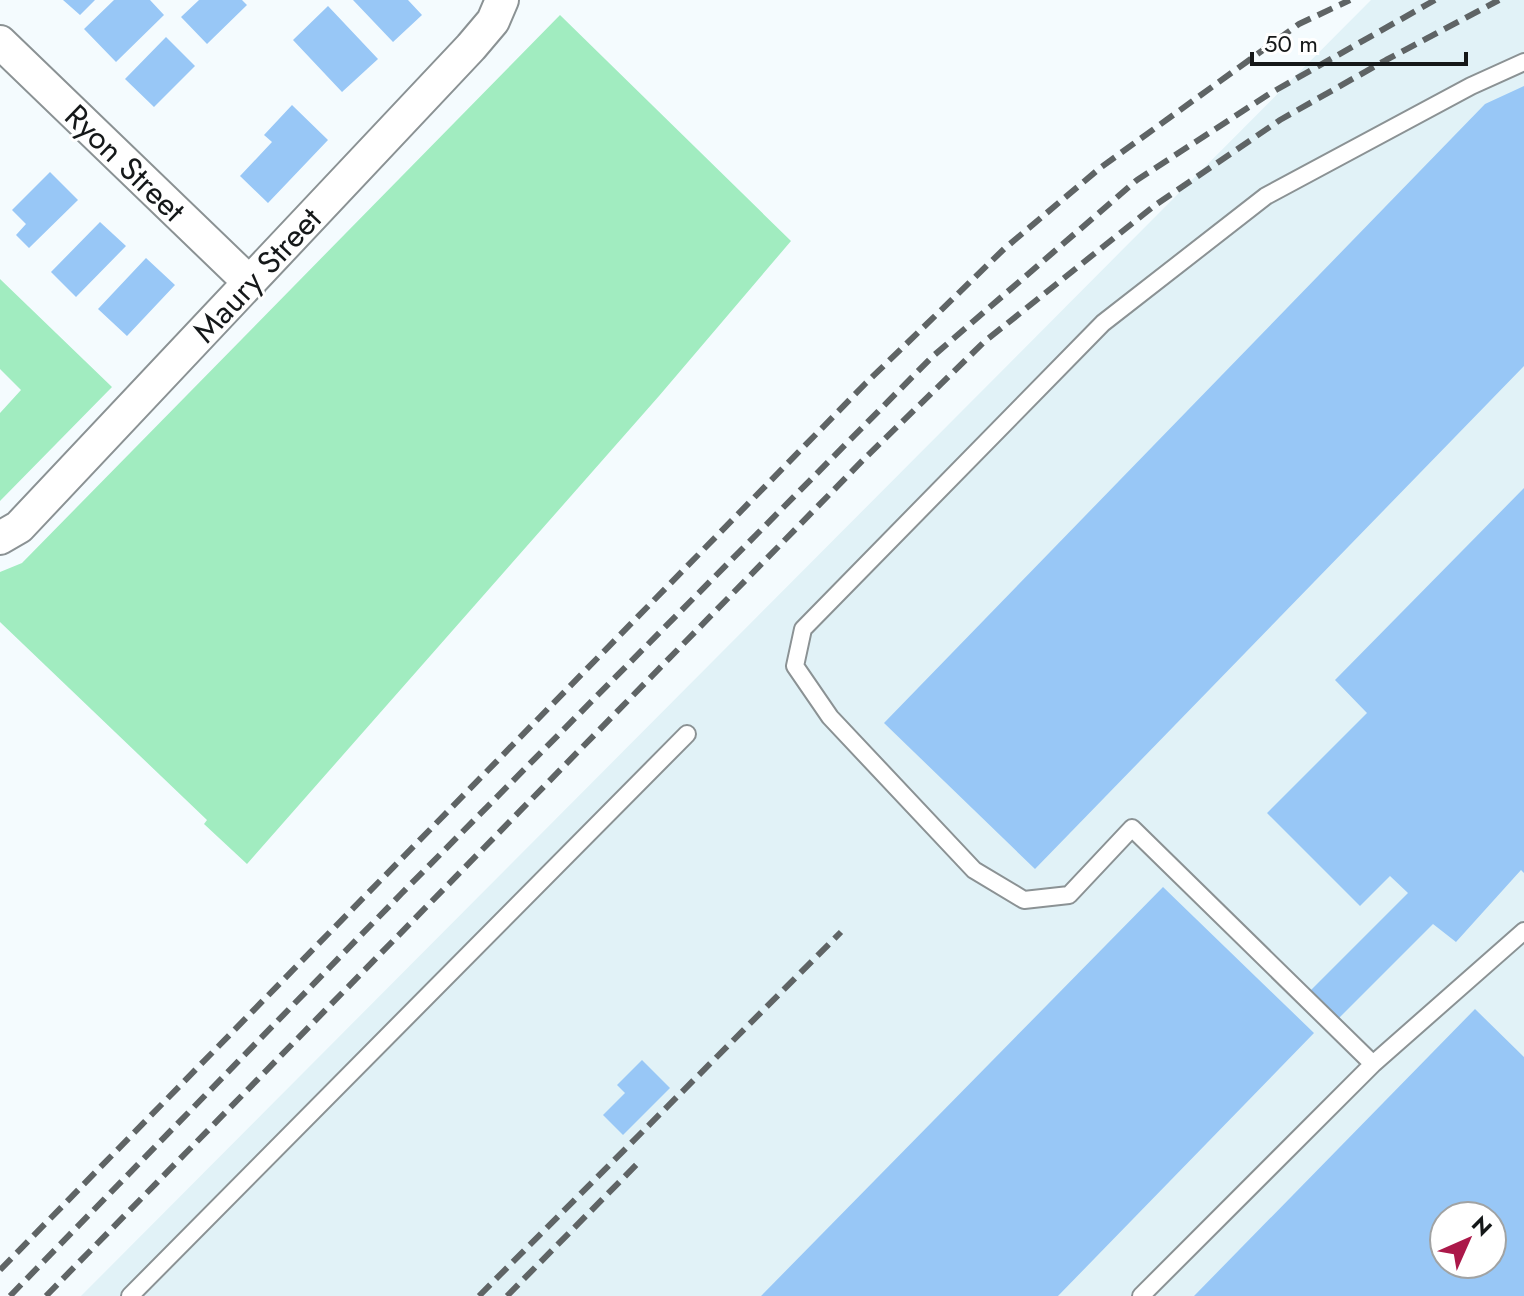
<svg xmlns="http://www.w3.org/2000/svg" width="1524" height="1296" font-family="Jost,sans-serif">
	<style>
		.built { fill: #e1f2f7; fill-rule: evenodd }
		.green { fill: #a1ecc0 }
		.building { fill: #98c7f6; fill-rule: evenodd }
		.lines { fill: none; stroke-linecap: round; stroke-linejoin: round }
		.service-casing { stroke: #8b9294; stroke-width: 20 }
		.minor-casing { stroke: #8b9294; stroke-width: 36 }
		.service { stroke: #fff; stroke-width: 16 }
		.minor { stroke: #fff; stroke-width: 32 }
		.rail { stroke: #5f6465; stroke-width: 6; stroke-dasharray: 16 8; stroke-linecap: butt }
		.labels { text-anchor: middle; stroke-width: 6; stroke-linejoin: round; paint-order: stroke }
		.street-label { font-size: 32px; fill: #151819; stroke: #fff }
	</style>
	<rect width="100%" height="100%" fill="#f4fbfe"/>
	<path class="built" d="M1371,0H1524V1296H81ZM1444,1216H1492V1264H1444Z"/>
	<path class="green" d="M560,15L791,241L659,396L247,864L204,824L207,820L0,622V572L22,563Z
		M0,279L112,387L0,501V413L21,390L0,369Z"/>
	<path class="building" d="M63,0H95L80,15Z
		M114,0H150L164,15L116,62L84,29Z
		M199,0H242L247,5L207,44L181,17Z
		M353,0H408L422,15L393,42Z
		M328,6L378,59L342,92L293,40Z
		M166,37L195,66L154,107L125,79Z
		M1524,86V366L1035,869L884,723L1485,104Z
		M292,105L328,140L268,203L240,176L272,142L264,135Z
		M50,172L78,200L29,248L16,235L26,224L12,210Z
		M100,222L126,246L76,297L51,272Z
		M146,258L175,285L127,336L98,309Z
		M1524,488V873L1521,870L1456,942L1433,924L1338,1019L1310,991L1408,893L1390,876L1360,906L1267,813L1367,713L1335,680Z
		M1163,887L1314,1033L1058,1296H761Z
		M1475,1009L1524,1057V1296H1194ZM1444,1216H1492V1264H1444Z
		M642,1060L670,1088L623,1135L603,1115L625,1093L617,1085Z"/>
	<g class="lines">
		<defs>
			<path id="service" d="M1373,1064L1524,931
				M130,1296L687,734
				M1141,1296L1373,1064L1132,828L1069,895L1024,900L974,870L830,717L795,666L803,629L1103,323L1266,196L1471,86L1524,62"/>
			<path id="minor" d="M0,42L250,283
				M0,538L19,527L471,47L493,21L502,0"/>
		</defs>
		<use href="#service" class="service-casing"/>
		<use href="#minor" class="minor-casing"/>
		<use href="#service" class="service"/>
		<use href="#minor" class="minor"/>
		<path class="rail" d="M0,1270L866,383L1004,249L1100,168L1299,24L1350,0
			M10,1296L401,894L932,357L1137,180L1269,94L1435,0
			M46,1296L864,459L984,342L1154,206L1280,120L1386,60L1499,0
			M479,1296L841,932
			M507,1296L641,1160"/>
	</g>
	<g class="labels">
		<g class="street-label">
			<text transform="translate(125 163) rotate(44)" y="11">Ryon Street</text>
			<text transform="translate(257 275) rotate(-47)" y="11">Maury Street</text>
		</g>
	</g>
	<g transform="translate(1468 1240) rotate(45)"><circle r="38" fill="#ffffff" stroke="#a1a3a3" stroke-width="2"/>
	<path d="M0-6L14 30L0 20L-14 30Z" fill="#ab1849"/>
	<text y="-12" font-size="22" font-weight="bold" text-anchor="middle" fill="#151819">N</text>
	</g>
	<path d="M1252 52v12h214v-12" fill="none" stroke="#151819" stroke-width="4"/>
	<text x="1264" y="52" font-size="24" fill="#151819" stroke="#ffffff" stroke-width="6" paint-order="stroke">50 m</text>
</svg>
